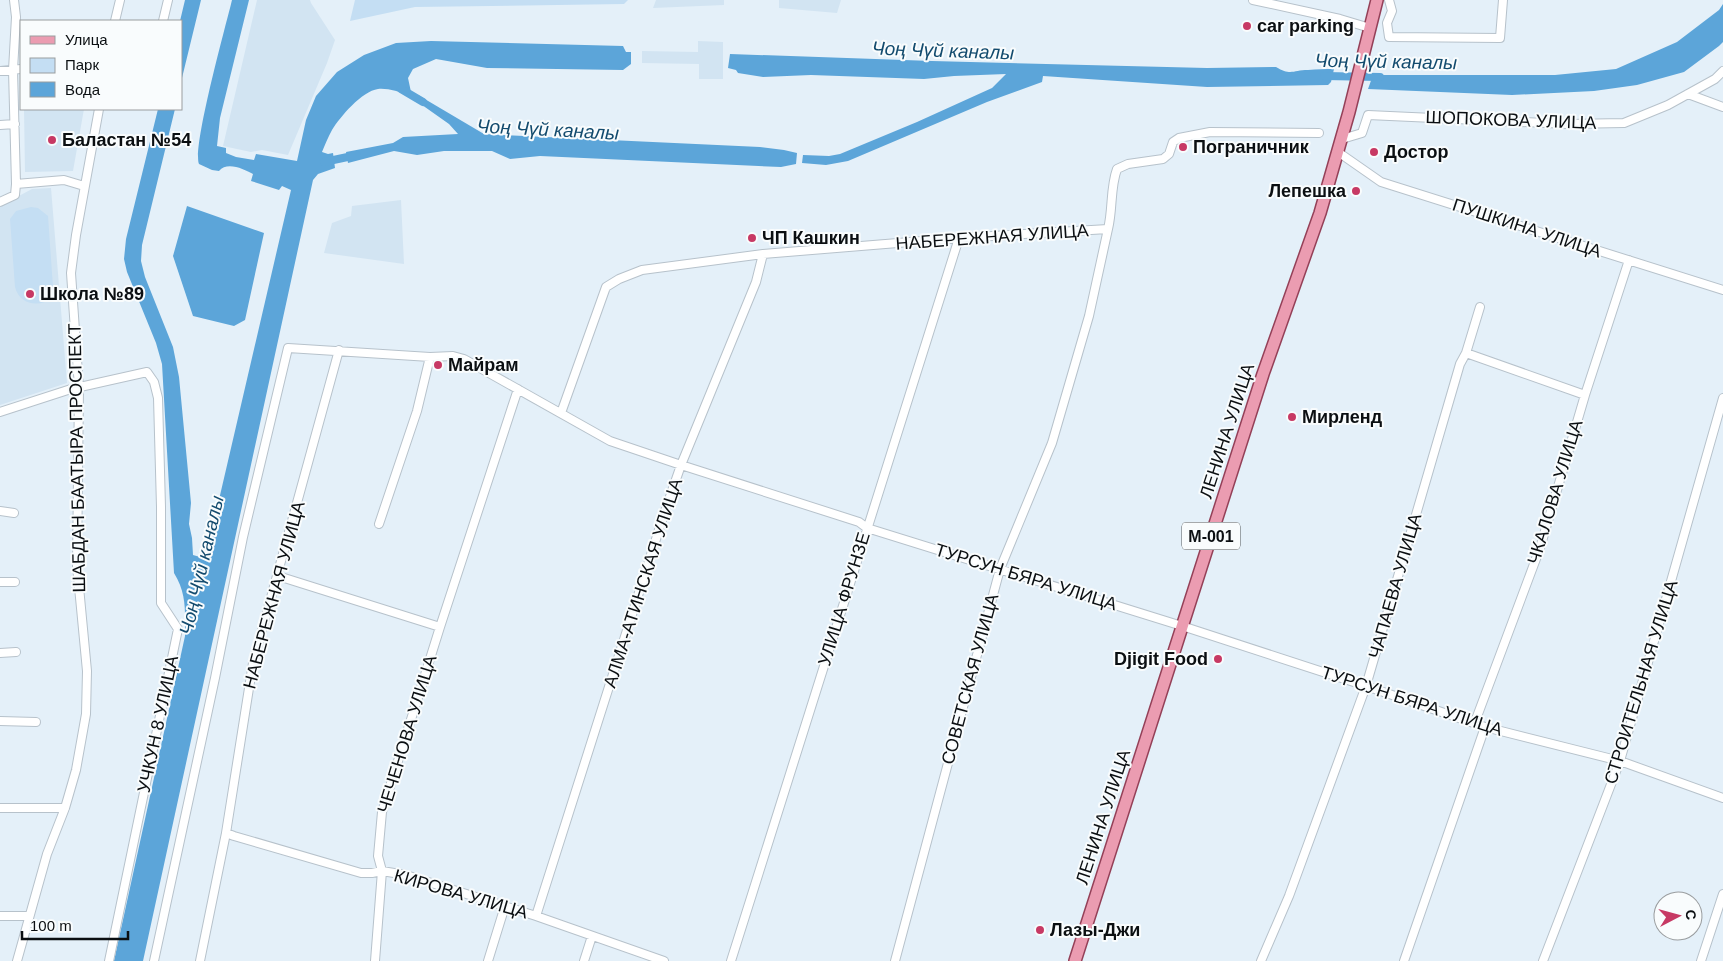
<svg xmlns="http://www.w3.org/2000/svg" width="1723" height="961" font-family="Helvetica,sans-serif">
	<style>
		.built { fill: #d2e4f2 }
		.green { fill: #c4def3 }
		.water { fill: #5ca5d9 }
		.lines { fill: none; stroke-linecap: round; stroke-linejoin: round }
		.canal { stroke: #5ca5d9; stroke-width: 8 }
		.minor-casing { stroke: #b7c2cb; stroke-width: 10 }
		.primary-casing { stroke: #944058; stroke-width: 14 }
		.minor { stroke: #fff; stroke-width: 8 }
		.primary { stroke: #eb9cb1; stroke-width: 11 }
		.poi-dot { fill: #c73964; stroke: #f9fcfd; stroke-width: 2 }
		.labels { text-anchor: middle; stroke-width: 4; stroke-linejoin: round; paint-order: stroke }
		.shield { fill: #f9fcfd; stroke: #525658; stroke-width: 1 }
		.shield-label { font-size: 16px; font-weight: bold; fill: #0b0f12 }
		.poi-label { font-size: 18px; font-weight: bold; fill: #0b0f12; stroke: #f9fcfd; text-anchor: start }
		.street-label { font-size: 18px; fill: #0b0f12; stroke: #f9fcfd }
		.water-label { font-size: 19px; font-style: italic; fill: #134b6e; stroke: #f9fcfd }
	</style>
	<rect width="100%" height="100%" fill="#e4f0f9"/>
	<path class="built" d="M257,0H310L311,3L335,40L327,63L288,155L262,150L251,152L223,146Z
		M656,0H724V5L653,8Z
		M779,0H841L837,13L779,8Z
		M698,41L723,42V79H699V64L642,63V51L698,52Z
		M24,109H84L73,171L25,172Z
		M51,188L67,383L0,405V206L32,189Z
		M401,200L404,264L324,253L332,223L351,216L352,206Z"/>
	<path class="green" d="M355,0H628L624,4L415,7L350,21Z
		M31,207L38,208L48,216L53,287V297C39,309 19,304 15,287L10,219L16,211Z"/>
	<path class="water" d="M185,0H201L181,82V21H180Z
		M232,0H249L220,118L217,146L226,148V153L236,157L254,160L256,154L297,161L306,120L316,96L337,72L364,55L396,43L431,41L623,46L626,52H631V64L623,70L487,68L436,59L413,69L408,78L411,92L409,95C399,92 388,88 378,89C362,91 340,117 332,130C328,137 325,145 322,152L328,154L333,153L335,168L318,174L313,180L143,961H114L185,636C185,612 187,594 174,573L162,364L156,343L127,272L124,259L126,239L158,109H175L142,245L141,261L145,277L173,347L179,377L191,503L189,524L192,538L193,555L200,557L205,553L208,547L291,190L282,186L279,190L251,181L253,174C244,169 227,161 219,171L212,170L199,164C192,148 226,25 232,0Z
		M1723,4V42L1719,46L1684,72L1637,85L1594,91L1512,95L1368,89L1373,75H1555L1616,69L1677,42L1719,10Z
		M730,54L932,61L1207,68L1276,67C1291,76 1293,70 1308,70C1317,69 1325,69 1334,69L1331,82L1328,85L1207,87L1043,76L1042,82L987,102L848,161L826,165L802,163L803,155L829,156L840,154L917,122L992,88L1006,74L954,76L924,79L811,75L763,77L738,73L736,70L728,68Z
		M418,95L484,134L760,147L784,150L797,153L796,164L781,167L540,156L510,159L492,151H444L417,155L394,151L348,163L346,152L393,143L403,137L458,134L449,124L415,100Z
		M187,206L264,233L245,320L234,326L193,316L173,256Z"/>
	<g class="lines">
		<path class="canal" d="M1324,76L1380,77
			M401,89L423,102
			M324,162L357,155"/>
		<defs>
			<path id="minor" d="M14,0L16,17L13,70L16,184
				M1253,0L1340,19L1370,28
				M1389,0L1392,11L1387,23L1389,37L1500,38L1503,0
				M115,21L120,0
				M163,21L168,0
				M0,71L21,69
				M1688,94L1723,107
				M0,125L15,124
				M1342,139L1362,133L1368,115L1567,124L1624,123L1668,105L1715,79L1723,71
				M1338,152L1381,182L1723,290
				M0,202L15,195L16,184L64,180L84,186
				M1466,353L1480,307
				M0,412L71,389L147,372L154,382L158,398L161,507V603L178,629L109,961
				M561,413L606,287L619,279L642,270L763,254L959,238L1108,229C1113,209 1110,188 1117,169L1128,164L1163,159L1169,154L1173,142L1179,138L1210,132L1319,133
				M0,511L14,513
				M379,524L417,411L430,357
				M278,576L440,627
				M0,582H15
				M0,653L16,652
				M0,721L36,722
				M1475,722L1540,548L1585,395L1629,260
				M0,808H65
				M226,833L234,836L361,873H372L382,871L406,875L536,916L664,961
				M0,916H29
				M536,916L664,514L681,465L756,282L763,254
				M17,961L47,854L65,808L76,770L86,714L87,671L77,566L79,388L71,273L76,235L99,109
				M154,961L215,678L243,537L288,348L430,357L453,356L464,359L610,441L681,465L859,522L867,528L1182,626L1366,686L1485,727L1620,761L1723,798
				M200,961L226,833L253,663L339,350
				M375,961L382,871L378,856L382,812L440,627L518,389
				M488,961L505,906
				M584,961L592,936
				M731,961L959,238
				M895,961L1000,569L1052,443L1089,316L1108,229
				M1261,961L1289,896L1366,686L1460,364L1466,353L1585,395
				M1404,961L1485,727
				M1543,961L1620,761L1723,398
				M1701,961L1723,894"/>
			<path id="primary" d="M1075,961L1263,374L1320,213L1349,112L1377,0"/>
		</defs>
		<use href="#minor" class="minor-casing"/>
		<use href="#primary" class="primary-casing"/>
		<use href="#minor" class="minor"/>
		<use href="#primary" class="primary"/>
	</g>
	<g class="poi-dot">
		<circle cx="1247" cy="26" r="5"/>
		<circle cx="52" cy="140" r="5"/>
		<circle cx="1183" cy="147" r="5"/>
		<circle cx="1374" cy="152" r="5"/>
		<circle cx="1356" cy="191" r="5"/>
		<circle cx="752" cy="238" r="5"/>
		<circle cx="30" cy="294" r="5"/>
		<circle cx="438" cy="365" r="5"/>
		<circle cx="1292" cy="417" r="5"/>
		<circle cx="1218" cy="659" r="5"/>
		<circle cx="1040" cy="930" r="5"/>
	</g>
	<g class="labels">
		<rect class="shield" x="1182" y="522.5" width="58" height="27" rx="4"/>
		<g class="shield-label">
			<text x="1211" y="542">М-001</text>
		</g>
		<g class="poi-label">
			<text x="1257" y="32">car parking</text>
			<text x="62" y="146">Баластан №54</text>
			<text x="1193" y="153">Пограничник</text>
			<text x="1384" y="158">Достор</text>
			<text x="1346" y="197" text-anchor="end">Лепешка</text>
			<text x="762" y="244">ЧП Кашкин</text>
			<text x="40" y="300">Школа №89</text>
			<text x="448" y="371">Майрам</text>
			<text x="1302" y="423">Мирленд</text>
			<text x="1208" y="665" text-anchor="end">Djigit Food</text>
			<text x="1050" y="936">Лазы-Джи</text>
		</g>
		<g class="street-label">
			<text transform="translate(1511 120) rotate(2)" y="6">ШОПОКОВА УЛИЦА</text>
			<text transform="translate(1527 228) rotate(18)" y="6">ПУШКИНА УЛИЦА</text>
			<text transform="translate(992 237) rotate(-4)" y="6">НАБЕРЕЖНАЯ УЛИЦА</text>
			<text transform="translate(1227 431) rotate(-72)" y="6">ЛЕНИНА УЛИЦА</text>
			<text transform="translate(77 458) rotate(-91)" y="6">ШАБДАН БААТЫРА ПРОСПЕКТ</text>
			<text transform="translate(1555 492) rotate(-73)" y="6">ЧКАЛОВА УЛИЦА</text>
			<text transform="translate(1026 577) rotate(17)" y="6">ТУРСУН БЯРА УЛИЦА</text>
			<text transform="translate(643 583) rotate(-72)" y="6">АЛМА-АТИНСКАЯ УЛИЦА</text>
			<text transform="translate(1395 586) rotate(-74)" y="6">ЧАПАЕВА УЛИЦА</text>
			<text transform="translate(274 595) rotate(-75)" y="6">НАБЕРЕЖНАЯ УЛИЦА</text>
			<text transform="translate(844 599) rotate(-73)" y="6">УЛИЦА ФРУНЗЕ</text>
			<text transform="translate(970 679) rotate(-75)" y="6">СОВЕТСКАЯ УЛИЦА</text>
			<text transform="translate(1641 682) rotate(-73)" y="6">СТРОИТЕЛЬНАЯ УЛИЦА</text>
			<text transform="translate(1412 701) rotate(18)" y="6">ТУРСУН БЯРА УЛИЦА</text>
			<text transform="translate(158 724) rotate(-78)" y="6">УЧКУН 8 УЛИЦА</text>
			<text transform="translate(407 734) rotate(-73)" y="6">ЧЕЧЕНОВА УЛИЦА</text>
			<text transform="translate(1103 817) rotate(-72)" y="6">ЛЕНИНА УЛИЦА</text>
			<text transform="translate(461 894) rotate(16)" y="6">КИРОВА УЛИЦА</text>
		</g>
		<g class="water-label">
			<text transform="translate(943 50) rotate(2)" y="7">Чоң Чүй каналы</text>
			<text transform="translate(1386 61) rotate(1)" y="7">Чоң Чүй каналы</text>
			<text transform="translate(548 129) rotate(3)" y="7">Чоң Чүй каналы</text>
			<text transform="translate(201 565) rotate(-77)" y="7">Чоң Чүй каналы</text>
		</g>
	</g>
	<rect x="20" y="20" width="162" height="90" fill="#f9fcfd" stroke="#9a9d9f"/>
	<rect x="30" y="36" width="25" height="8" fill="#eb9cb1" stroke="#9a9d9f"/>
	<text x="65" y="45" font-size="15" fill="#0b0f12">Улица</text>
	<rect x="30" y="58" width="25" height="15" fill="#c4def3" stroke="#9a9d9f"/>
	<text x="65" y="70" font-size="15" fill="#0b0f12">Парк</text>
	<rect x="30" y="82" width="25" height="15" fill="#5ca5d9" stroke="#9a9d9f"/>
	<text x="65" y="95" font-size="15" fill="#0b0f12">Вода</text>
	<g transform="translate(1678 916) rotate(84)"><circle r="24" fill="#f9fcfd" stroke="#9a9d9f"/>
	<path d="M0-4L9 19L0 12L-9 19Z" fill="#c73964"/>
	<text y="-8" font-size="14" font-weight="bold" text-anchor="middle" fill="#0b0f12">С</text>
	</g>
	<path d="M22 931v8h106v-8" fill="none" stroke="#0b0f12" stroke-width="2.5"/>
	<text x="30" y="931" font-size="15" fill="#0b0f12" stroke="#f9fcfd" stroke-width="4" paint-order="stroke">100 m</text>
</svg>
